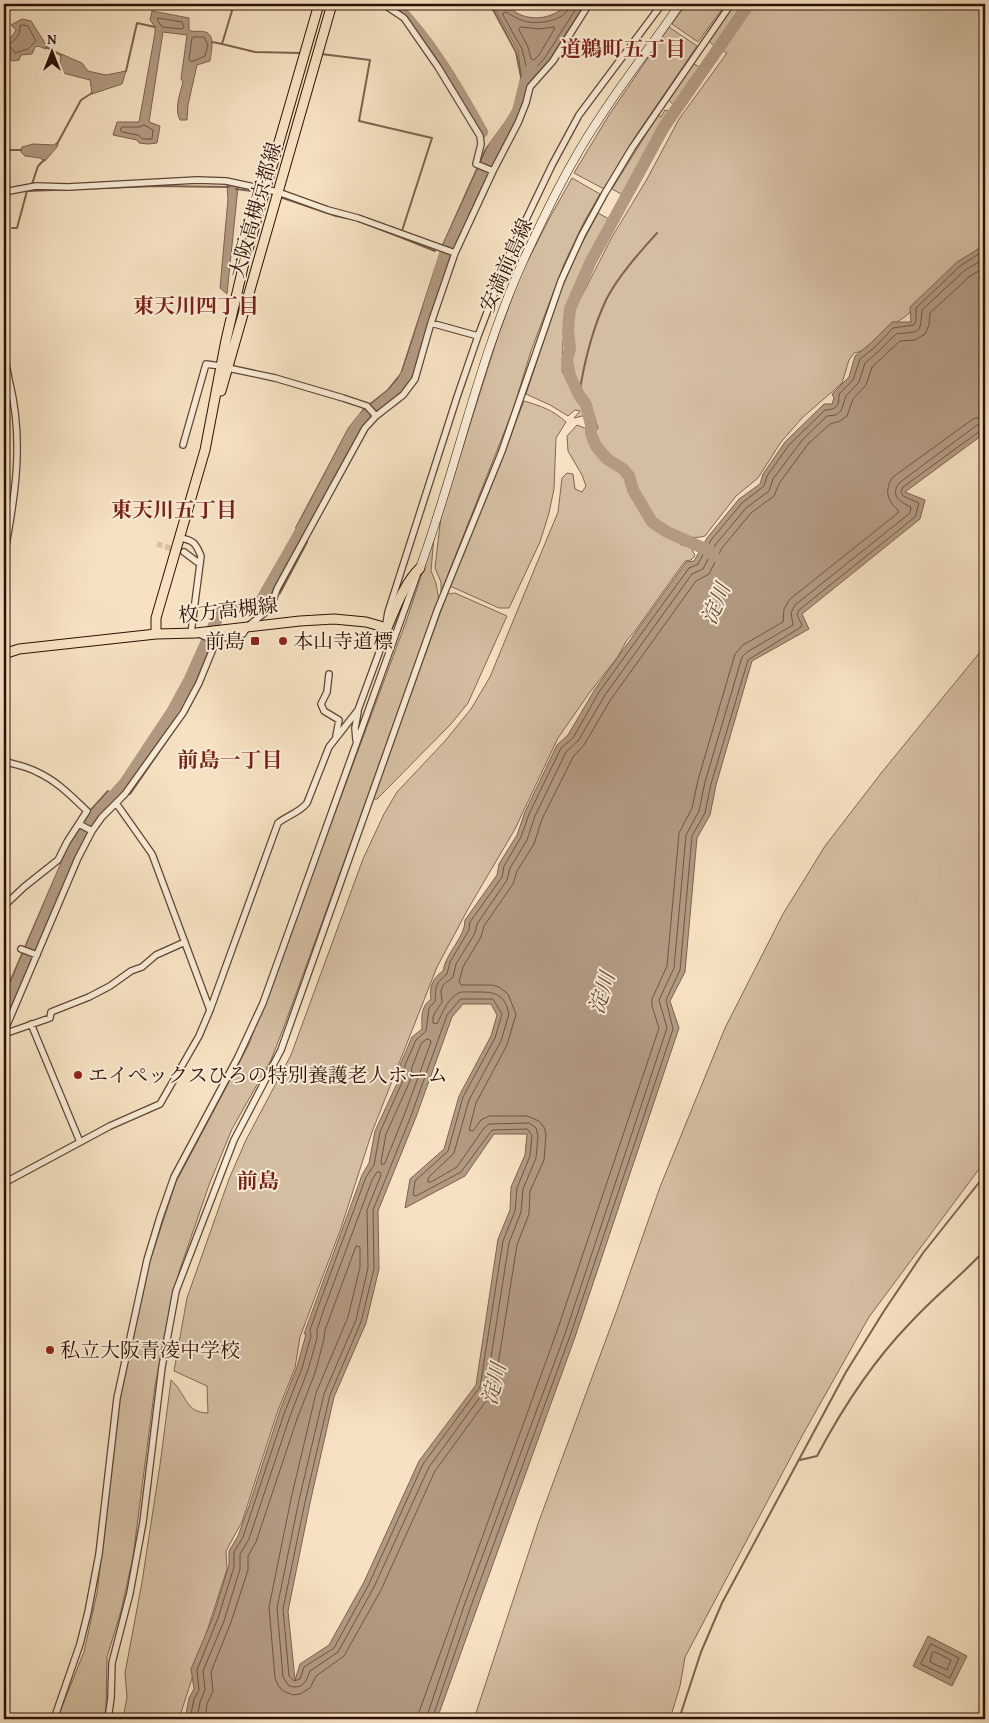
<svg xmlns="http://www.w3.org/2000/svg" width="989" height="1723" font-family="'Gentium Book Plus','Noto Serif JP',serif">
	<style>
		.green { fill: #d4bea2; stroke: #806654 }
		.water { fill: #b29a82; stroke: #7d6250; fill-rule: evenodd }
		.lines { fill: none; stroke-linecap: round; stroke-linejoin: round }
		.shore { stroke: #705444; stroke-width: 1 }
		.stream { stroke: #7d6250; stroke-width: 2 }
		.river { stroke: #b29a82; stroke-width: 12 }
		.street-tunnel { stroke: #d8c2a6; stroke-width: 5.5; stroke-dasharray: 5.5 3; stroke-linecap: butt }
		.street-casing { stroke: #5f4434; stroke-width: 8 }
		.secondary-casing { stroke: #2d0f05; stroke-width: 9 }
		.primary-casing { stroke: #2d0f05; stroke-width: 11 }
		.street { stroke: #f9ecd7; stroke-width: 5.5 }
		.secondary { stroke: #f9ecd7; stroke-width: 8 }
		.primary { stroke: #f6e2c2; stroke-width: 9 }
		.poi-dot { fill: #8f2418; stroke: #f9ecd7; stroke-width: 2 }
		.labels { text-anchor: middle; stroke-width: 4; stroke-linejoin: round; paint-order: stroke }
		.street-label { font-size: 20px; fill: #2d0f05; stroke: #f9ecd7 }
		.poi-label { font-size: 20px; fill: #2d0f05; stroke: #f9ecd7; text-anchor: start }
		.neighbourhood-label { font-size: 21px; font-weight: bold; fill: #7a1f14; stroke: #f9ecd7 }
		.water-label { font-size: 21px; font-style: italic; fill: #694e3d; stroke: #f9ecd7 }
	</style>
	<rect width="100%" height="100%" fill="#f6e2c2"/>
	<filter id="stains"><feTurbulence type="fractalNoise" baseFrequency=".004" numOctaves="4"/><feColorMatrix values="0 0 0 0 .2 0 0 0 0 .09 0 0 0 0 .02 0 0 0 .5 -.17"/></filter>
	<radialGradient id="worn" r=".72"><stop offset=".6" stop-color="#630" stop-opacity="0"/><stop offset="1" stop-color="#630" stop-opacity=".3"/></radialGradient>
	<path class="green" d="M686,4H726L698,42L672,24Z
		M734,4H748L717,49L708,40Z
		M754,4H985V242L906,316L894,324L872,349L854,353L849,360L842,383L802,418L781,442L758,478L736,496L705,536C679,544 649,518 639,495C634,485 635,475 627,467C622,460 614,460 607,456C601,452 597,440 594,433L598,428L590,401L576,384L568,365L574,348L573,313L612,237L647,179L679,119L727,53L723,51Z
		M669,27L697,46L637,134L604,189L574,173L609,115Z
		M693,63L703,70L675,107L669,100Z
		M665,110L671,112L623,195L612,189L658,115L661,117Z
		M572,178L600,194L584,222L564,264L531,351L513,410L441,592V582L435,568L441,516L499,333L521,274L549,219Z
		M598,213L609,219L582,270L568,309L563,341L562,371L575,396L587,409V415L574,418L580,411L575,410L568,416L550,405L526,394L560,292L578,251Z
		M524,401C541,406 553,410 566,422L556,438L554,489L549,513L540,542L509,608H499L450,586Z
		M577,425L587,429L590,445L626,478L643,516L655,529L678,541L681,545L691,547L695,556L691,560L685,561L635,631L627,640L617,658L590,692L558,738L515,829L468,909L437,967L372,1132L341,1228L300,1337L295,1368L277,1413L242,1522L226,1551L227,1569L179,1719H123L127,1697L125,1673L142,1582L160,1465L171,1380C186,1393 185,1413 208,1413L207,1386L174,1371L187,1298L229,1179L246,1140L291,1055L363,859L384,814L397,792L445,741L471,709L490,677L558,512L562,478L567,473L573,474L575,489L582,492L586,486L582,475L568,451L567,436Z
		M434,536L431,571L436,583L439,601L285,1024L271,1060L232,1129L209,1185L179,1272L167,1323L155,1386L133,1557L121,1611L107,1657L106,1708L104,1719H57L84,1652L97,1593L120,1399L149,1264L176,1182L249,1044L407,619Z
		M455,593L507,616L468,703L451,724L377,799H373L447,594Z
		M985,646V1161L869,1317L802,1436L685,1657L680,1686L670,1719H474L539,1521L618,1307L660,1187L725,1028L783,914L825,846L882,772Z"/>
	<path class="water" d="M492,4C495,4 501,3 504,4C508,5 513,10 517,13C533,22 555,18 567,4H585L548,62L528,85L522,84L518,51Z
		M152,11L189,18V30C195,33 199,30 205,32C216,34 211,53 210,61L197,65L188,105L187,120H180C174,109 180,94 183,82L181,79L187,35L163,32L149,122L160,126L157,143L148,144L139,143L137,140L113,135L117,122H139L155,33V27L150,20Z
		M22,19L31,21L47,46L46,49L38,46L35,47L32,54L21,55L19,60L14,61L10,60V54L4,50V43L12,36L16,30L11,25Z
		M61,54L82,63L88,71L106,75L126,71L122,84L92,94L90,80L59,72Z
		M56,143L58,144L57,147L45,161L40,158L25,156L21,152L22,147L33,144L55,145Z
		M227,185L238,187L227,294L220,288L228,199Z
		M985,245V433L905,492L925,500L920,519L802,614L809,629L752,661L716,785L710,815L697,838L685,972L670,1001L679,1028L575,1337L437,1719H185L189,1698L194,1689L191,1669L213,1617L229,1565V1551L238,1536L250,1503L279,1413L297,1367L306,1334H304L362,1175L369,1163L375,1131L400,1077V1065L412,1037L422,1029C422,1016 420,1008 431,999C429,986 433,978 443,971C446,952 465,938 465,920L497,875L499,864L517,835L525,812L557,745L568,735L595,689L686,562L694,561L707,538L739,499L760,484L763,474L785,442L824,404H832L834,398L832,394L849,377L855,356L871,343L892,322H911L910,307L957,262ZM463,1004H491L497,1015L491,1036L459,1096L444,1149L410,1179L405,1208L465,1176L494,1134H527L525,1155L511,1187L510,1210L498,1239L476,1385L419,1461L364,1582L329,1645L300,1664L295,1680L288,1611L310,1503L334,1397L366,1323L379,1269L378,1211L416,1117L452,1017Z
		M928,1636L967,1656L952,1686L913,1666Z"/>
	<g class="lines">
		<path class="shore" d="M570,4C568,20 542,24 529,22C520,21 513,16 506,12L503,13V15L522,49L528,74L531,73L544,59L579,4
			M158,18L182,22L184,27L182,29L162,27L158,21Z
			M23,25L28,26L36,41L28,49L15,53L9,45C15,39 21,36 20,26Z
			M521,27L539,29L553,27L555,28L539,55L534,60L531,59L528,47L519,30Z
			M194,37H204L208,45L205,56L191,62L189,59L192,38Z
			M144,125L153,130L152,139H143L138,135L122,132L120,130L122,127H139Z
			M461,999H493L502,1014L495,1038L463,1097L448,1151L415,1181L413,1195L416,1196L461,1172L492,1130L527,1129L532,1135L530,1156L517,1188L515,1211L503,1241L480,1387L423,1464L369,1584L334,1648L304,1667L300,1679L294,1681L289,1676L283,1609L305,1502L330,1395L361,1322L374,1269L373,1210L411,1116L447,1015Z
			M427,1039L430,1040L431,1042L405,1113L385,1163L382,1165L381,1162L386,1134L410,1081L412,1067L421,1044Z
			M931,1644L959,1658L950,1678L921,1664Z
			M935,1652L951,1660L947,1670L930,1662L932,1653Z
			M190,1719L194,1699L199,1690L197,1670L218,1618L234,1567V1552L243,1537L284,1414L302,1368L311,1336L310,1330L317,1310L366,1177L374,1165L380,1132L404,1078L405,1065L416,1040L426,1031L429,1008L435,1001C436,985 435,984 447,974L450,962L469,930L470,922L502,877L504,866L521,837L529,814L561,748L573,738L599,692L689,568L698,564L711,540L742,503L764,486L767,476L789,445L825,410C837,409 839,407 839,394L853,380L860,359L875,347L893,328L914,325L916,321V308L960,266L985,250
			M197,1719L200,1702L205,1690L203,1671L224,1621L240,1569V1554L249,1539L290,1416L308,1370L317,1338V1330L323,1312L372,1180L377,1172H380L381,1175L367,1210L368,1268L356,1320L324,1394L299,1500L277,1608L283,1677L289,1686L295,1687L301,1686L306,1681L310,1671L338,1652L374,1587L429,1467L486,1389L509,1243L521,1212L523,1189L536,1158L538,1136L536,1128L529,1123L489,1124L484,1128L457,1167L431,1182H428V1178L454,1153L469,1100L501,1041L509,1014C504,991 492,992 473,992C467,992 461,991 457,994C446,1001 442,1014 437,1024L433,1023C432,1012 438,1010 442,1002L441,991L443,985L453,977L456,964L475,933L477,924L507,880L510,868L527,840L535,816L566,752L578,741L605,695L692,574L703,569L716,544L746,508L769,491L773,479L803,439L827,416L836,415L841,411L846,396L859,382L865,363L879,351L896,334C921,331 920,335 922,310L964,271L985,258
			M205,1719L207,1704L213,1691L211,1672L231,1622L248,1570V1556L256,1542L297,1419L315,1373L324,1339L325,1330L356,1246L360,1247V1267L348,1317L316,1393L291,1499L269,1607L275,1678L278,1685L283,1691L293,1695L300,1694L310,1688L316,1676L344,1656L381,1590L435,1471L494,1390L517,1245L529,1214L530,1191L544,1160L546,1134L544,1127L539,1121L527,1116H489L481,1120L473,1131L469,1130L476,1103L507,1045L516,1014L508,994L499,987L492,985H461L459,982L463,967L481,937L484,926L513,884L517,871L534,844L542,819L573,757L584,745L611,699L696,581L709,574L722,548L751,513L774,496L780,482L808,444L830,424L840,421L847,416L853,399L866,385L872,367L900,341L915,340L925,334L929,325L930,313L969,277L985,267
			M418,1719L419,1712L557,1331L659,1028L652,1006V999L667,966L679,833L692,808L698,780L735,654L743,645L783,622L784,609L790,599L898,513V510C887,501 884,489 893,477L973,419L985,416
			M426,1719L465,1603L565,1334L667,1028L659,1000L674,968L686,835L699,811L705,782L742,657L747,652L793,625L791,613L795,605L910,513L911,507C900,502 890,496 899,483L977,425L985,423
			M432,1719L471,1606L570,1336L673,1029L666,1000L680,970L692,836L705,813L711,784L748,660L801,627L802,625L797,615L799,610L915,517L919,503L903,496L901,492L903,487L980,431L985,430"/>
		<path class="stream" d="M212,42L222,44L234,4
			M222,44L255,52L301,53
			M46,47L61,55
			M321,54L370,60L359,121L432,138L400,237L435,251
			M126,71L137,23L155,27
			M57,144L81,100L92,93
			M4,150H21
			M32,184L38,166L44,160
			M236,189L261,192
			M280,197L336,216L356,220L400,237
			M12,228H17L27,191L156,186L229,187
			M579,395C584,363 592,330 606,300C618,276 640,252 657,233
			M296,528L349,428L364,409L388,390L401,374L443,245L486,149L514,111L519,96L521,77L516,52L490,4
			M280,593L307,542
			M130,794L179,723
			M89,812L108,791
			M4,996L71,841
			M800,1460L817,1456C843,1407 872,1362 911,1322C934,1297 962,1275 985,1250
			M679,1719L701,1652L722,1603L846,1372L884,1311L923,1253L985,1175"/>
		<path class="river" d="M394,4C430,40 457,87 482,132
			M714,556L710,551L667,532L652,522L633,490L629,476L623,469L607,459L596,446L591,434V425L586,405L579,395L570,376L567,360L570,349L568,331L569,318L570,309L590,263L664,127L749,4
			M4,1014L77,841L88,824L125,783L172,712L190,679L220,612C233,605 248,608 261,601L309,517L354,431L364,418L398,390L410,370L445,255L495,146L508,128L518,111L525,83L532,68"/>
		<path class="street-tunnel" d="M157,544L177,550"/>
		<defs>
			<path id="street" d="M383,4L404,18L438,67L480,136L481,144L476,164L493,171
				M4,192L36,186L68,187L197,180L226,181L278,192L328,210L358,218L455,253
				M431,323L478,336
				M4,358C7,366 8,376 10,384C24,442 15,498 4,556
				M228,368L275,378L343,398L367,406L376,416
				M183,445L206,364L220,366
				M180,538C194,540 196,544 201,556L191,633
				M184,552L200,564
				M199,634L211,639L215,643
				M329,674L327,692L321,704L324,711L339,720L336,736
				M356,740L355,728L358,712
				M4,761C15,765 26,766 37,772C57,781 71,796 87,811L67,842L58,860L24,887L4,906
				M116,803L152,854L210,1010
				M79,824L92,831
				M21,949L37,955
				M31,1024L80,1142
				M4,1032L78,858L92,831L102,817L125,794L183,713L199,683L217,639L243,634C248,622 262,618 269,608C273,602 275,595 277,589L365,428L376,416L403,395L415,379L431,323L455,253L493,171L518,123L526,103L530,87L553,61L589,4
				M4,1034L50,1018L51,1012L89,997L110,986L131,971L142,967L156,955L185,942
				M4,1183L110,1126L160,1104L199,1036L210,1010L278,823C288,815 299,813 307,803L329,747L358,710L383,642L388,612L457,397L478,336L509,255L552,165L579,115L662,4
				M54,1719L80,1644L88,1612L99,1554L117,1398L147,1260L160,1217L174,1177L238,1057L263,1003L417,575
				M108,1719L111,1698L112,1663L130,1593L143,1522L162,1367L176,1291L234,1140L281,1050L437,611L502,451L561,281L582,235L605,193L632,148L731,4"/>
			<path id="secondary" d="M4,12L9,4
				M420,568C457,466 479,358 524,259C546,212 569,164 597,122C623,81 653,44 680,4"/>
			<path id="primary" d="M221,391L332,4
				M156,634V618L205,450L226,340L244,263L319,4
				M4,654L19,649L156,634L196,633L300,621L334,619L366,622L387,628C396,607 404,584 420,568"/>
		</defs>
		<use href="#street" class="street-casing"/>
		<use href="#secondary" class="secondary-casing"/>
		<use href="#primary" class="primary-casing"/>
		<use href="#street" class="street"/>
		<use href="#secondary" class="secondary"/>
		<use href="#primary" class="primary"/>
	</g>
	<g class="poi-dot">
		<rect x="250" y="636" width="10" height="10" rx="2.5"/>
		<circle cx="283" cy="641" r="5"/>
		<circle cx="78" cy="1075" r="5"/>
		<circle cx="50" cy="1350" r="5"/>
	</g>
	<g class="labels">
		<g class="street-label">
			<text transform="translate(255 210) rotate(-74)" y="7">大阪高槻京都線</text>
			<text transform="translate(506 265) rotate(-66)" y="7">安満前島線</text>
			<text transform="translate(228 610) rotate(-6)" y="7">枚方高槻線</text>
		</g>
		<g class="poi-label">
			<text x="245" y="648" text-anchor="end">前島</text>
			<text x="293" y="648">本山寺道標</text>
			<text x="88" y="1082">エイぺックスひろの特別養護老人ホーム</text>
			<text x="60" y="1357">私立大阪青凌中学校</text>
		</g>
		<g class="neighbourhood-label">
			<text x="623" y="56">道鵜町五丁目</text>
			<text x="196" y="313">東天川四丁目</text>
			<text x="174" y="517">東天川五丁目</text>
			<text x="230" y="767">前島一丁目</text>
			<text x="258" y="1188">前島</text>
		</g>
		<g class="water-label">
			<text transform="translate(716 604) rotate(-68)" y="7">淀川</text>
			<text transform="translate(602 993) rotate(-73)" y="7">淀川</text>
			<text transform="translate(494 1384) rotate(-76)" y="7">淀川</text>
		</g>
	</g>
	<rect width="989" height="1723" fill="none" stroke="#f6e2c2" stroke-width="20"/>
	<rect x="5" y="5" width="979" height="1713" fill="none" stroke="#2d0f05" stroke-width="2.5"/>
	<rect x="10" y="10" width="969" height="1703" fill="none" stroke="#2d0f05"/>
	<g transform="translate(52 52)" stroke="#f9ecd7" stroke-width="4" paint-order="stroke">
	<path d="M0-4L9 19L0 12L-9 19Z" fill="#2d0f05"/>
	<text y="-8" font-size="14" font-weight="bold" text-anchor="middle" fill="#2d0f05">N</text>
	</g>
	<rect width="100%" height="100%" filter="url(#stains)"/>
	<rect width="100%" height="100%" fill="url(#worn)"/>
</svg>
